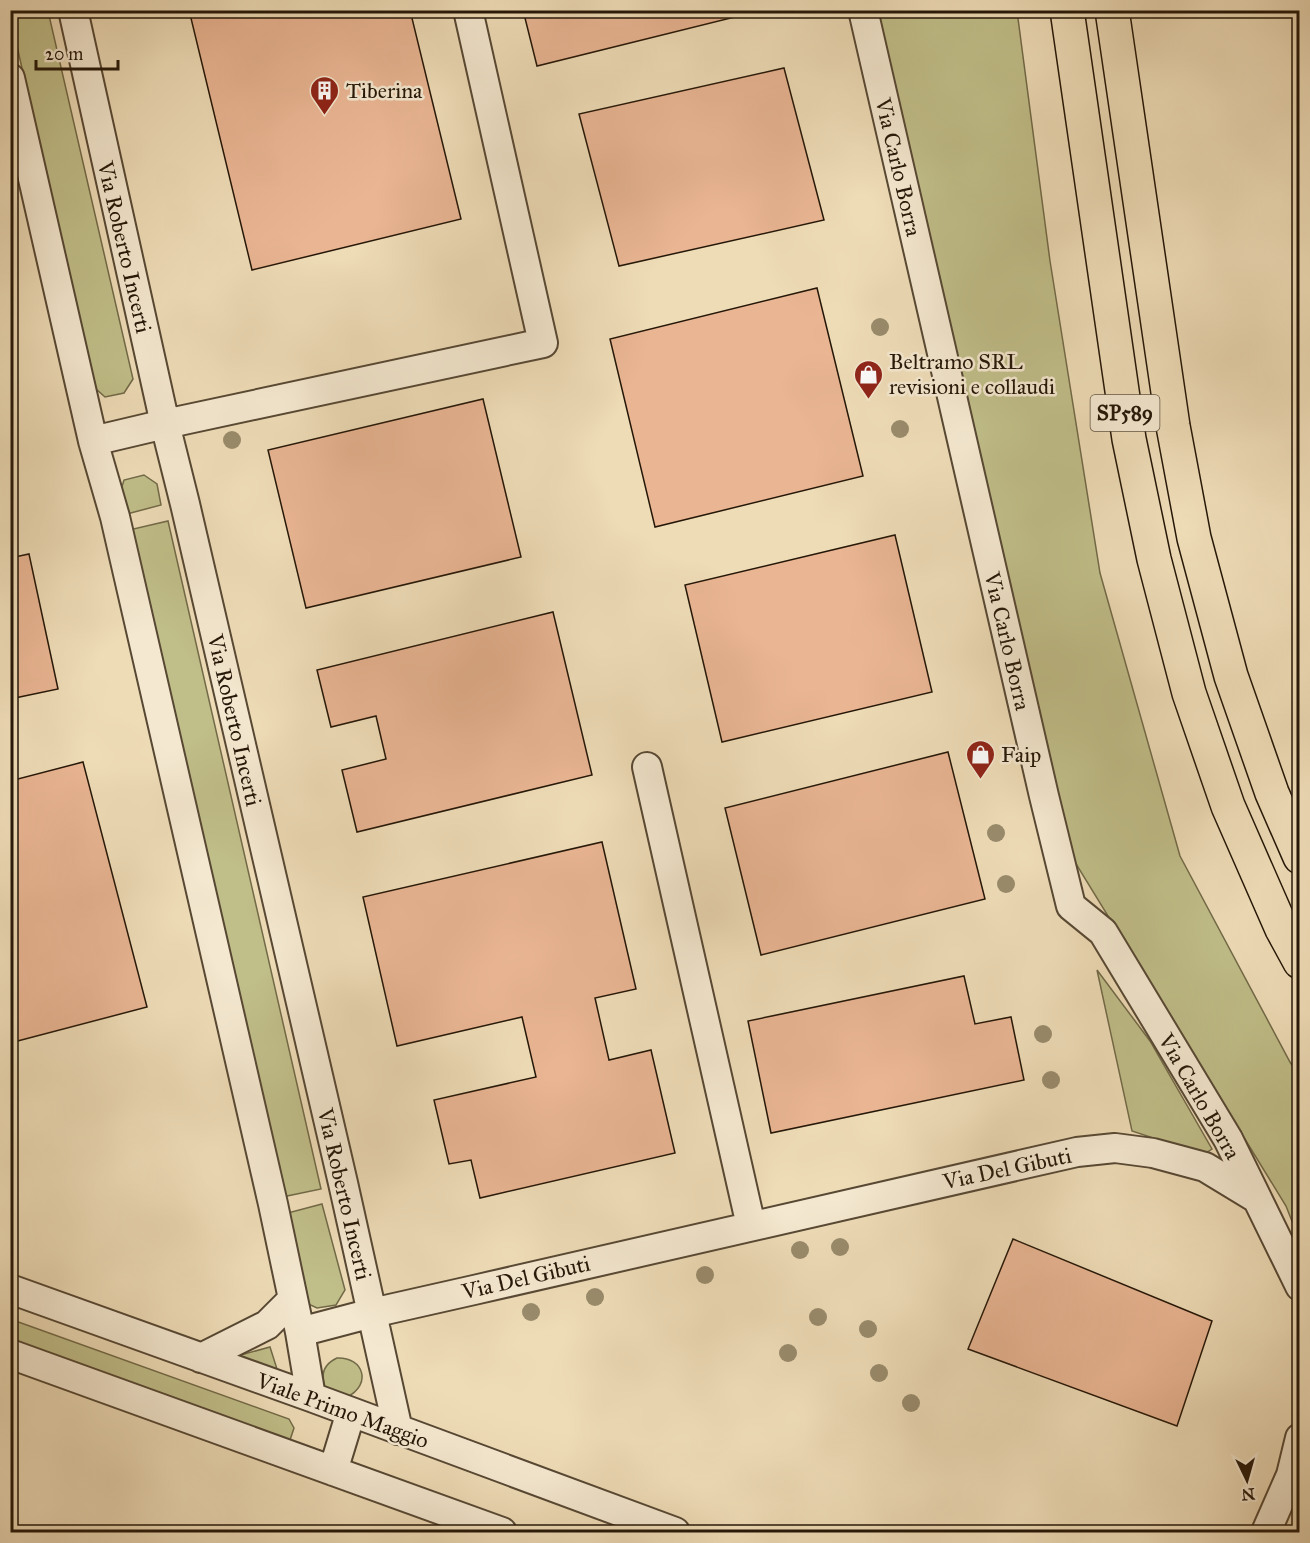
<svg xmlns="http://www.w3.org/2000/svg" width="1310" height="1543" font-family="'IM FELL Great Primer',serif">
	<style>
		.green { fill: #c0be89; stroke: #726a48; stroke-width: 1.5 }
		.building { fill: #e9b593; stroke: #251708; stroke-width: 1.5 }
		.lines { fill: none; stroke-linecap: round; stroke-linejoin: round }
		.street-casing { stroke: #574834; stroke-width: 32 }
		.primary-casing { stroke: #251708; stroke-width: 36 }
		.street { stroke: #f4e8d0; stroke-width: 28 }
		.primary { stroke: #eedcb7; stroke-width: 33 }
		.tree { fill: #998b6c }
		.labels { text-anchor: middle; stroke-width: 5; stroke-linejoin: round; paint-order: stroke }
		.shield { fill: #f4e8d0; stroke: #635644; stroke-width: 1.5 }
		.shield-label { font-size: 21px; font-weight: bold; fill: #251708 }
		.poi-label { font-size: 22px; fill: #251708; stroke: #f4e8d0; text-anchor: start }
		.street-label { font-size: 22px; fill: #251708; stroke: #f4e8d0 }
	</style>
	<rect width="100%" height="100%" fill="#eedcb7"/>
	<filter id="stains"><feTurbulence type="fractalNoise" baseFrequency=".00333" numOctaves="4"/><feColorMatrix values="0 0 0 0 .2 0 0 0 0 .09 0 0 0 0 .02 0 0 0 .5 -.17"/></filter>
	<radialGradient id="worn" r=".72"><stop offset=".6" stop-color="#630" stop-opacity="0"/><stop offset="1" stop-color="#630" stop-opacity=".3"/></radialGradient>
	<path class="green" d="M10,11H48L133,379L124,393L105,397L95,388L11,20Z
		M871,11H1017L1050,261L1100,573L1180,856L1290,1062L1299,1076V1239L1286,1206L1073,859Z
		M144,475L157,484L161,505L123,515L120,493L124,480Z
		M168,521L321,1189L282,1197L129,530Z
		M1097,970L1150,1041L1212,1149L1200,1157L1177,1146L1132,1131Z
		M322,1204L345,1290L336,1305L317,1308L304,1302L284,1214Z
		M10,1319L289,1419L294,1428L290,1440L11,1346Z
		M270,1347L277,1369L237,1356Z
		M337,1358C364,1357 372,1385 347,1397L325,1387C320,1373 324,1364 337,1358Z"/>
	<path class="building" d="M189,10H410L461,219L252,270Z
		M523,10H746L747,14L537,66Z
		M784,68L824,220L619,266L579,114Z
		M817,288L863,476L655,527L610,339Z
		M483,399L521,557L306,608L268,450Z
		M895,535L932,692L722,742L685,585Z
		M29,554L58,689L10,699V558Z
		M553,612L592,775L357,832L342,770L386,759L376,716L331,727L317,670Z
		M948,752L985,899L761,955L725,808Z
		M83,762L147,1007L10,1043V781Z
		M602,842L636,989L595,998L609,1060L651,1050L675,1153L480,1198L471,1160L449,1164L434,1100L536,1077L522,1017L397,1046L363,897Z
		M964,976L975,1024L1011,1017L1024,1080L771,1133L748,1021Z
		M1013,1239L1212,1321L1177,1426L968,1349Z"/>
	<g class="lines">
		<defs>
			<path id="street" d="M73,10L165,424L185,504L343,1183L398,1430
				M863,10L1044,796L1071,906L1103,932L1228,1139L1300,1286
				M10,78L93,441L115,517L273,1204L300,1332L311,1397
				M93,441L165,424L543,343L468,10
				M647,767L751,1226
				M10,1289L311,1397L675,1532
				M300,1332L372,1313L474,1290L1077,1152L1115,1148L1153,1153L1205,1167L1256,1198
				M10,1354L502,1532
				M201,1358L267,1325L292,1300
				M333,1471L351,1412
				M1266,1532L1291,1475L1300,1438"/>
			<path id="primary" d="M1067,10L1129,439L1154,559L1189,693L1228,806L1282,929L1300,962
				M1112,10L1173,426L1194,538L1231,676L1272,793L1300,857"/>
		</defs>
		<use href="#street" class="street-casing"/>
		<use href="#primary" class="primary-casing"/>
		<use href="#street" class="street"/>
		<use href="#primary" class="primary"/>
	</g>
	<g class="tree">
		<circle cx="880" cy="327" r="9"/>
		<circle cx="900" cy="429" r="9"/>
		<circle cx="232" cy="440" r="9"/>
		<circle cx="996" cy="833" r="9"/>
		<circle cx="1006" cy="884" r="9"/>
		<circle cx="1043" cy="1034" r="9"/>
		<circle cx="1051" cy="1080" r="9"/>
		<circle cx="840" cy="1247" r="9"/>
		<circle cx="800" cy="1250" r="9"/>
		<circle cx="705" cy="1275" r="9"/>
		<circle cx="595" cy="1297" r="9"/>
		<circle cx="531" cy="1312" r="9"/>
		<circle cx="818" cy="1317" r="9"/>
		<circle cx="868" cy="1329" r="9"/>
		<circle cx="788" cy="1353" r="9"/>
		<circle cx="879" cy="1373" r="9"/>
		<circle cx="911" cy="1403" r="9"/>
	</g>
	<defs>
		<symbol id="building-pin" viewBox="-11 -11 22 30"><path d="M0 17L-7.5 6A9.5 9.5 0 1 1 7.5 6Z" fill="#8f2418" stroke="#f4e8d0"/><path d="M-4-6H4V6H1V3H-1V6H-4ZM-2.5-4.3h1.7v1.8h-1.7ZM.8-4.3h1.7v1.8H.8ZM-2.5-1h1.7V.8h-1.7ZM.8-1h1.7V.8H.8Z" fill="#fff"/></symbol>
		<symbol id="shop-pin" viewBox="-11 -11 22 30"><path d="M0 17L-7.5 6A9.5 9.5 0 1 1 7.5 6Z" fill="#8f2418" stroke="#f4e8d0"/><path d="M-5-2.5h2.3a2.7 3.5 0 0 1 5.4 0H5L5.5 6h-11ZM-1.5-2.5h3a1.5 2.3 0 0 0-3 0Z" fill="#fff"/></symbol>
	</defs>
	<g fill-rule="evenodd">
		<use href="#building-pin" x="308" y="74" width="33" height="45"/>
		<use href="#shop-pin" x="852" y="358" width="33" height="45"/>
		<use href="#shop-pin" x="964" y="738" width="33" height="45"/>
	</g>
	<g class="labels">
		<rect class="shield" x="1090.5" y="395" width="69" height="36" rx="4.5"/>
		<g class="shield-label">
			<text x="1125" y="420">SP589</text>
		</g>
		<g class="poi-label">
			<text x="346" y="98">Tiberina</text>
			<text x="889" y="369">Beltramo SRL<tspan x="889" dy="25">revisioni e collaudi</tspan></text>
			<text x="1001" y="762">Faip</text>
		</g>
		<g class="street-label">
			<text transform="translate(899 167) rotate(77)" y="8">Via Carlo Borra</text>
			<text transform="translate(125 247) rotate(77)" y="8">Via Roberto Incerti</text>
			<text transform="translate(1008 641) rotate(77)" y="8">Via Carlo Borra</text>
			<text transform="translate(235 720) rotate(77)" y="8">Via Roberto Incerti</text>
			<text transform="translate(1200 1096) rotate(60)" y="8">Via Carlo Borra</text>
			<text transform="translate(1007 1168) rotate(-12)" y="8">Via Del Gibuti</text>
			<text transform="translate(345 1194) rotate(77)" y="8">Via Roberto Incerti</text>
			<text transform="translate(526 1277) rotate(-13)" y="8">Via Del Gibuti</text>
			<text transform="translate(343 1410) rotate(20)" y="8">Viale Primo Maggio</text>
		</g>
	</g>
	<rect width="1310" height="1543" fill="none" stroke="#eedcb7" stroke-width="36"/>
	<rect x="12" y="12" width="1286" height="1519" fill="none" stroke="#251708" stroke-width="3"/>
	<rect x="18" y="18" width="1274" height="1507" fill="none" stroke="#251708" stroke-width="1.5"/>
	<g transform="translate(1247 1480) rotate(175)" stroke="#f4e8d0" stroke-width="4.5" paint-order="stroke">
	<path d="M0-4.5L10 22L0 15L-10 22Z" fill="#251708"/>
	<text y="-9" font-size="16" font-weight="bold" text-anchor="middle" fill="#251708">N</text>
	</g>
	<path d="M36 60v9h82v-9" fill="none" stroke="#251708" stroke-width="3"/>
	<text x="45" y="60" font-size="18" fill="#251708" stroke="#f4e8d0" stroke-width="4.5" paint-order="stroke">20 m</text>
	<rect width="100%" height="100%" filter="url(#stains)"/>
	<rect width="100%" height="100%" fill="url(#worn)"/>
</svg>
